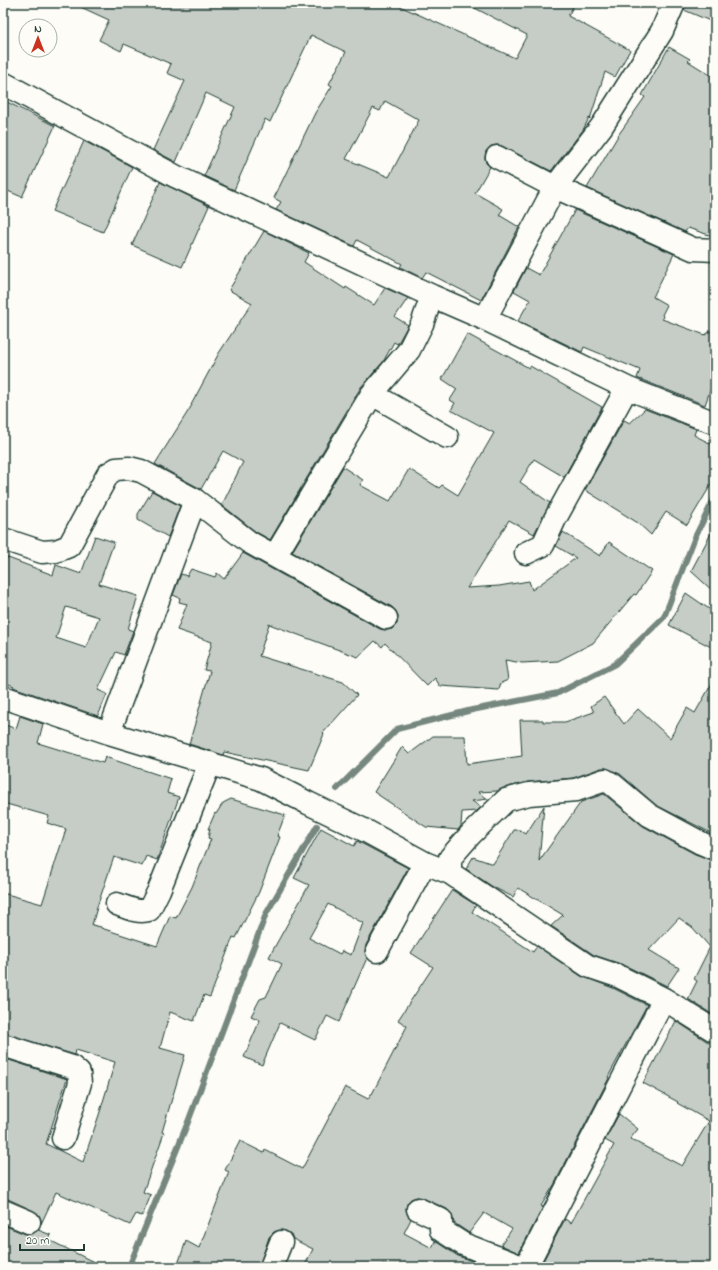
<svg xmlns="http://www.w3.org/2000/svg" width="718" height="1270" font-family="'Indie Flower',sans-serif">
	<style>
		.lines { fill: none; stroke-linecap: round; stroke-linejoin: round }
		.stream { stroke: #75877f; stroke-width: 6 }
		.building { fill: #c6cdc7; stroke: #1f3d34; fill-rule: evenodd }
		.minor-casing { stroke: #1f3d34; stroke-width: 25 }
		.minor { stroke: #fdfcf7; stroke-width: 22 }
	</style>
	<rect width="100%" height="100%" fill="#fdfcf7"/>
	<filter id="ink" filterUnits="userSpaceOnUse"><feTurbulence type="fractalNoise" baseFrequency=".025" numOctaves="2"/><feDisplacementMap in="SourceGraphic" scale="8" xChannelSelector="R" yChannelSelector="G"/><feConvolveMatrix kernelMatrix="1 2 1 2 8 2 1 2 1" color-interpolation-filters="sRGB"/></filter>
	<g filter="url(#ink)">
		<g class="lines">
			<path class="stream" d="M337,789L397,729L472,710L558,693L615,664L664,617L695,537L715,497
				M129,1267L188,1122L266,914L317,826"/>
		</g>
		<path class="building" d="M72,3H393L515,58L527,35L465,3H575L568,16L630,50L615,77L605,72L590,119L589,118L583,130L551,171L502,146L496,145L491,146L486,151L485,158L486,163L490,167L475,193L503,209L499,215L519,227L481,300L426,272L422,278L400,267L402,264L357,240L354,246L276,210L281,202L274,198L315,113L332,86L329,84L346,52L311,35L270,122L265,119L234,190L204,176L235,107L206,93L176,162L153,150L185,81L167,73L171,64L124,44L121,51L99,40L109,20ZM385,101L419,120L389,177L346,159L373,108L380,111Z
			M686,3H715V23L684,10Z
			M669,47L690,59L688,61L715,78V237L688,228L685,232L587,188L619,134L645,97L642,95Z
			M3,100L55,126L22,197L3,189Z
			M84,141L132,167L103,232L52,211Z
			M160,182L209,206L182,267L132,245Z
			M575,210L674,254L653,297L667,305L662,315L663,316L662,319L705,335L715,328V376L705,405L637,378L640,370L584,347L582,352L518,321L530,300L514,291L526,268L539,275Z
			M264,231L309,253L304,262L345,289L346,287L374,305L385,288L408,298L395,317L408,325L398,343L397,344L394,342L383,362L361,387L270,540L256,532L222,505L243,462L223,451L201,489L155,464L192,405H191L219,353L252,303L229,290Z
			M467,334L529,368L530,366L602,407L564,477L534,459L520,482L550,503L534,534L509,520L467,588L499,586L529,581L532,590L576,558L556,546L563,532L600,556L609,542L652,571L636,595L634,594L593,643L558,661L522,663L505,660L508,680L501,683L499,690L440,686L435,678L427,686L385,643L382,647L375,641L358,657L269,624L259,656L343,682L357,695L323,733L324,734L309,770L224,752L223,755L189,744L210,671L204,670L212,642L177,630L187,604L179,602L180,598L173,595L181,574L187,576L191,569L215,577L217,573L224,579L243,553L380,629L387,630L392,629L397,624L398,617L396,611L392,607L292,552L343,467L363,480L360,485L390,501L409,469L439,488L442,485L458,495L494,433L451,410L455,403L450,400L457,389L442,379Z
			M645,409L696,429L694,435L715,446V478L687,525L666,512L651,535L638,523L585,490L624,420L630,423Z
			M152,491L180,506L168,537L138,520V514Z
			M715,526V593L691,571Z
			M95,536L114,542L99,584L138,596L128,629L133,631L124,655L116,652L98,690L107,694L98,716L13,687L14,686L3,682V556L53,575L56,565L81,574ZM66,607L99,617L86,648L56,638Z
			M686,593L715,613V649L669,625Z
			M715,678V835L656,805L620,774L606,768H601L573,778L528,782L503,788L497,791L478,792L488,799L472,801L481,807L477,811L462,812L461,826L458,830L426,827L374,792L402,747L409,754L433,736H465L467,764L522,756L520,720H543V722H565L594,712L591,706L604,697L624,724L638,709L670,738L687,708L695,713Z
			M20,716L43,724L38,743L103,763L105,757L171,779L167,793L179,797L157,860L146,856L142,866L114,857L98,904L92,925L101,927V928L157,946L170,916L176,918L192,887L211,839L208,838L210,829H208L215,813L216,814L223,803L231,799L285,815L277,836L280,837L259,892L236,938L233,937L210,997L204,995L194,1021L170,1012L160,1048L185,1055L162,1132L164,1133L143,1192L151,1195L142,1216L136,1214L130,1225L56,1192L41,1224V1220L39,1215L34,1211L8,1199H3V1058L67,1079L46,1144L83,1162L99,1115L115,1062L76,1050L75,1055L3,1033V893L42,904L66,829L47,823L49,816L3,803V724L16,729Z
			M604,794L643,826L695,854L715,861V1016L688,999L697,981L694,979L710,947L692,927L679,918L649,950L679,968L667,986L624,965L594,955L551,926L563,915L518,888L513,897L493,887L466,869L473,857L493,864L514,830H520L526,834L544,806L539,861L581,802Z
			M321,828L354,846L357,841L408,868L366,945L365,952L367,958L339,1022L327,1016L315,1040L280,1023L262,1065L244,1057L260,1020L251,1016L260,999L266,997L282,964L269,957L309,885L294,878ZM328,904L363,923L351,955L342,951L340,954L309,938Z
			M452,890L476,905L472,912L533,952L537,946L581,976L613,988L647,1005L608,1077L609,1078L554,1185L541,1206L543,1207L519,1253L501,1245L512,1229L484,1213L469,1233L454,1223L452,1214L447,1209L423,1198L417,1197L411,1199L407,1204L406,1210L408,1216L411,1219L404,1233L432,1248L435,1241L458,1256L488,1267H388L383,1264L381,1267H304L313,1249L293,1239L291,1234L286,1231L280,1230L274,1232L269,1237L259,1267H177L186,1241L199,1248L229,1172L225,1170L240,1141L264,1153L265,1150L302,1169L345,1087L368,1099L371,1094H372L407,1026L398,1020L433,967L411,953Z
			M676,1021L708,1042L715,1043V1083L710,1093L715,1096V1267H540L565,1219L571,1223L614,1145L605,1140L619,1114L638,1129L630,1139L682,1166L709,1121L677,1103L678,1102L643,1083Z
			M3,1225L25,1234H31L38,1230L51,1235L49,1240L104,1267H3Z"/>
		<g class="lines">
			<defs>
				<path id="minor" d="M3,83L175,176L432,296
					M497,157L555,187L693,249L715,250
					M485,319L627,388L715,423
					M372,394L447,437
					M3,539L42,552L56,551L69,546L108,474L116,469L129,468L141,471L195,500L249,542L386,618
					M526,553L543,545L555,519L627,388
					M275,556L372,394L409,350L422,324L432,296L485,319L555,187L602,126L662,31L674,3
					M3,697L109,733L261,779L308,803L366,831L425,863L450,873L588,966L618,976L664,999L715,1031
					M109,733L195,500
					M450,873V858L471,834L506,800L529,794L576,790L605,780L612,784L649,815L701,843L715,849
					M117,904C128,908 138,913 149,910L159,890L210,763
					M377,951L425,863
					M3,1045L72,1067L79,1073L80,1083L63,1138
					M418,1209L441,1220V1230L463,1244L522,1267
					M3,1211L29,1222
					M271,1267L281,1242
					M526,1267L664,999"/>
			</defs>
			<use href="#minor" class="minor-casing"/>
			<use href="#minor" class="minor"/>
		</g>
	</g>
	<rect width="718" height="1270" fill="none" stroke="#fdfcf7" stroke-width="16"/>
	<rect x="8" y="8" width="702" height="1254" fill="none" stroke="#1f3d34" stroke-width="1.5" filter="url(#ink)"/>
	<g transform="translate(38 38)"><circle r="19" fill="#fdfcf7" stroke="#a4b0a9"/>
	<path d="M0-3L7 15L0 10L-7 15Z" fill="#c8321e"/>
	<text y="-6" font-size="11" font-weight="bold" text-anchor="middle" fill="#1f3d34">N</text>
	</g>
	<path d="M20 1244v6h64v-6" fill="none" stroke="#1f3d34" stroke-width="2"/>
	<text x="26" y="1244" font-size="12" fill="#1f3d34" stroke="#fdfcf7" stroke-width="3" paint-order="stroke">20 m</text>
</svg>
